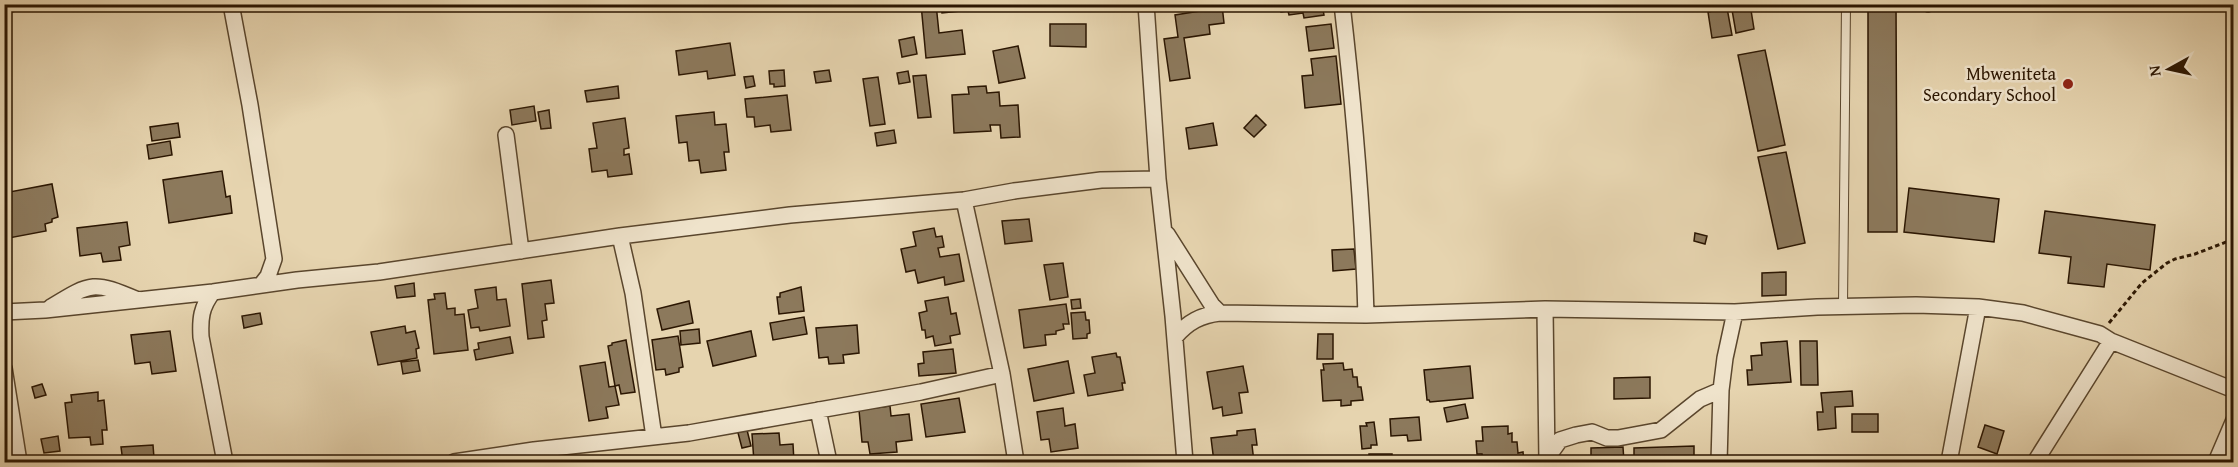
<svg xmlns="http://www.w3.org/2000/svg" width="2238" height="467" font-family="'Gentium Book Plus',serif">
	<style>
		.building { fill: #8c795c; stroke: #2b1602; stroke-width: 1.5 }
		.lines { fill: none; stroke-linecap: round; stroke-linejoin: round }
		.service-casing { stroke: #5a462d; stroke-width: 10 }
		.minor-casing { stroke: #5a462d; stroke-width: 18 }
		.path { stroke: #2b1602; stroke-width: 3; stroke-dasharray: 4.5 3; stroke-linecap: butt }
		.service { stroke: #efe3cb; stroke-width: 8 }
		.minor { stroke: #efe3cb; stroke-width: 15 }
		.poi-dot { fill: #8f2418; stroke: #efe3cb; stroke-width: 2 }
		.labels { text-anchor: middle; stroke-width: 5; stroke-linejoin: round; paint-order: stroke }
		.poi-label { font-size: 18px; fill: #2b1602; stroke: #efe3cb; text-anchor: end }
	</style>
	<rect width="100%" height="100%" fill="#e6d4af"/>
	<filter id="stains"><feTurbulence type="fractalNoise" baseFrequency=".00333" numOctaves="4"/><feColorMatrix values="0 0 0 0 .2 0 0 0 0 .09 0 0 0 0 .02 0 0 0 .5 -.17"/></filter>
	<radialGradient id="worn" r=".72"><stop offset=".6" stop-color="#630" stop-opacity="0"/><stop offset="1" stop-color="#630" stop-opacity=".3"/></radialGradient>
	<path class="building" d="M921,4H936L939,33L962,30L965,54L926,58Z
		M941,4H959L960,11L942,13Z
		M1187,4H1227L1222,5L1224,23L1209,25L1210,34L1184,38L1190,78L1170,81L1164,39L1178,37L1175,15L1207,10L1206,7L1188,9Z
		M1279,4H1322L1324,15L1304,18L1303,13L1289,15L1288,11L1281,12Z
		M1731,4H1750L1754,29L1736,33Z
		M1868,4H1896L1897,232H1868Z
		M1727,8L1732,35L1712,38L1708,12Z
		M1050,24H1086V47L1050,46Z
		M1331,24L1334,48L1309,51L1306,27Z
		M914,37L917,54L902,57L899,40Z
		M730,43L735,75L708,79L707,71L679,75L676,51Z
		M1018,46L1025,78L999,83L993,51Z
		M1765,50L1785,145L1758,151L1738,55Z
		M1336,56L1341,104L1305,108L1302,76L1313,75L1311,59Z
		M784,70L785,86L774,87V84H770L769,71Z
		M829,70L831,81L816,83L814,72Z
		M908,71L910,82L899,84L897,73Z
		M926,75L931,117L918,118L913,76Z
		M753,76L755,86L746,88L744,77Z
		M878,77L885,124L870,126L863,79Z
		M618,86L619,98L587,102L585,91Z
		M986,86L987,93L999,92L1000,106L1018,105L1020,137L1001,138L1000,125H990L991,131L954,133L952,95L969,94L968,87Z
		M787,95L791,130L771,132L770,125L755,127L754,117H747L745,99Z
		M534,106L536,121L512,125L510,110Z
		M549,110L551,128L541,129L538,112Z
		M714,112L715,125L726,124L729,152H724L726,170L701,173L699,160L689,161L687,142L679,143L676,116Z
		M1256,115L1266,125L1254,137L1244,128Z
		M625,118L629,148L624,149V155L629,154L632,174L608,177L607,170L592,172L589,149L597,148L593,123Z
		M178,123L180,137L152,141L150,127Z
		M1213,123L1217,145L1189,149L1186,128Z
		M894,130L896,143L877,146L875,133Z
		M170,141L172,155L149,159L147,145Z
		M1786,152L1805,243L1778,249L1758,157Z
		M222,171L226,197L230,196L232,213L169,223L163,180Z
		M52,184L58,217L52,219V222L45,224L46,231L9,238L4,213V193Z
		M1909,188L1999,199L1994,242L1904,232Z
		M2045,211L2155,225L2150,270L2107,264L2104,287L2068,283L2071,257L2039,253Z
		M1029,219L1032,241L1005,244L1002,221Z
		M127,222L130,245L119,247L121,260L103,262L101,253L80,256L77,228Z
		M934,228L936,237L942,236L944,247L938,248L940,257L959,254L964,281L945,285L944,277L918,283L915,270L906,272L901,249L916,246L913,232Z
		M1695,233L1707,236L1705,244L1694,241Z
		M1354,249L1356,269L1333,271L1332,250Z
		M1063,263L1068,297L1050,300L1044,265Z
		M1786,272V295L1762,296V273Z
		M551,280L554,303L545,304L547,320L542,321L544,337L528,339L522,284Z
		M414,283L415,296L397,298L395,286Z
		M496,287L497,300L506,299L510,326L480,331L479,327L471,328L468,310L478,308L475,290Z
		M801,287L804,311L779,314L777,297H780V293Z
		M445,293L447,309L455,308V315L464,314L468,350L434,354L428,300L435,299L434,294Z
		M948,297L951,314L956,313L960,334L950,336L951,343L935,346L933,336L926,338L925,330H922L919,313L927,311L925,301Z
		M1080,299L1081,308L1072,309L1071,300Z
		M689,301L693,323L662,330L657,309Z
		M1066,304L1069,324H1063L1064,329L1056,331V334L1045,335L1046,345L1024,348L1019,310Z
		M1085,312L1086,320H1089L1090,333L1087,334V338L1073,339L1071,313Z
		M260,313L262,324L244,328L242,316Z
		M804,317L807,334L773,340L770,323Z
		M857,325L859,353L843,355L844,363L829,364L828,357L819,358L816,328Z
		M405,326L406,333L415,331L419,348L416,349L417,358L378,365L371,332Z
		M699,329L700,343L681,345L680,331Z
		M170,331L176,371L152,374L150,362L135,364L131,335Z
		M751,331L756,356L713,366L707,341Z
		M1318,334H1333V359H1317Z
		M678,336L683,367L679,368V372L666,375L665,369L656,370L652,340Z
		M510,337L513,353L476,360L474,350L479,349L478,343Z
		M626,340L635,392L621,394L619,385L615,386L608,346L612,345V343Z
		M1787,341L1791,382L1748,385L1747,370H1752L1751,356L1762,355L1761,343Z
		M1800,341H1817L1818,385H1801Z
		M953,349L956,373L919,376L918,364L924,363L923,352Z
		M1116,353L1117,357H1120L1125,383H1122L1123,390L1088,396L1084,375L1095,373L1092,357Z
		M418,360L420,371L403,374L401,362Z
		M1068,361L1074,393L1034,401L1028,369Z
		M605,362L609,387L615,386L619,405L606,407L608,418L589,421L580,366Z
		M1343,363L1344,370L1352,369L1353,377H1357L1358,387H1361L1363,400L1351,401V405L1341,406V400L1323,401L1321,370H1324L1323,364Z
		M1243,366L1248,392L1239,393L1242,413L1223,416L1222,407L1213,409L1207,372Z
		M1470,366L1473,398L1430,402L1429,400H1427L1424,370Z
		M1650,377V398L1614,399V378Z
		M42,384L46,395L35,398L32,387Z
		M1852,391L1853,406L1835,407L1836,428L1818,430L1817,412H1823L1821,393Z
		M98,392V401L104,400L107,430H102L103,444L91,445L90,437L69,438L65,403L72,402L71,395Z
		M959,398L965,432L926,437L921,404Z
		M1465,404L1468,418L1447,422L1444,408Z
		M890,406L891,416L909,414L912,440L896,442L897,452L870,454L868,442H862L859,410Z
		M1063,408L1065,426L1075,424L1078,448L1051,452L1049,439L1041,440L1037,412Z
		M1852,414H1878V432H1852Z
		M1419,417L1421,440L1408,441L1407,435L1391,436L1390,419Z
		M1374,422L1377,445H1371V448L1362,449L1360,426H1367L1366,423Z
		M1985,425L2004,431L1997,454L1978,447Z
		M746,426L751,446L742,448L737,429Z
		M1508,426V434L1512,433V442H1517L1518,453L1523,452L1524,462H1483L1482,454H1477L1476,441H1483L1482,427Z
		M1255,429L1257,445H1252L1254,462H1214L1211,438L1237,435V431Z
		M779,433L780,445L793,444L794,462H754L752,434Z
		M58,436L60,451L44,453L41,439Z
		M153,445L154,458H147L148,461L123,462L121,447Z
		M1694,446V462H1634V448Z
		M1623,447L1624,462H1591V448Z
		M1369,454H1392V462H1369Z
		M1817,457V462H1796L1795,458Z
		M644,461H669V462H644Z"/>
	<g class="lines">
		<defs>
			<path id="service" d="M1928,8L1935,4
				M1843,306L1846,4"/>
			<path id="minor" d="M231,4L250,105L274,259L268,276L261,285
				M1146,4L1158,179L1173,316L1185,462
				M1342,4C1354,108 1363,211 1366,315
				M506,135L521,251
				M964,200L1002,374L1016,462
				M1167,234L1212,305L1220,313
				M620,236L633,293L654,437
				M213,292C201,307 200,319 201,337L225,462
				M51,307C92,282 93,281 138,300
				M1545,309L1547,462
				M4,312L45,310L213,292L297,280L379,272L620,236L790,215L964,200L1014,191L1101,180L1158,179
				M1175,337C1188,322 1201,315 1220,313L1366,315L1545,309L1735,312L1817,307L1916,305L1978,307L2023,313L2100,334L2111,341L2234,390
				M4,368L19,462
				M818,410L829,462
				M1547,458L1560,440L1576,435L1592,432L1607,438H1618L1661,430L1700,399L1721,390
				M454,462L534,450L689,433L921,392L1002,374
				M1719,462L1721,390L1725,358L1735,312
				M1949,462L1978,307
				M2035,462L2111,341
				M2216,462L2234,420"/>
		</defs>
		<use href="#service" class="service-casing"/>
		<use href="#minor" class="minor-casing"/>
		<path class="path" d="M4,13L44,4
			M2109,323L2142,283L2167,263L2175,259L2195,254L2234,239"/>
		<use href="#service" class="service"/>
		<use href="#minor" class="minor"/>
	</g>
	<circle class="poi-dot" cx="2068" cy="84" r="6"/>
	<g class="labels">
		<g class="poi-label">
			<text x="2056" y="80">Mbweniteta<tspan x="2056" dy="21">Secondary School</tspan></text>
		</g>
	</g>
	<rect width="2238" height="467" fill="none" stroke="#e6d4af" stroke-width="24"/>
	<rect x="6" y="6" width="2226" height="455" fill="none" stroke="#2b1602" stroke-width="3"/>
	<rect x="12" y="12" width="2214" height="443" fill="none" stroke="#2b1602" stroke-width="1.5"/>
	<g transform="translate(2169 69) rotate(262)" stroke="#efe3cb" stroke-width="4.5" paint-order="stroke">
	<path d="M0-4.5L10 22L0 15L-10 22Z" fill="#2b1602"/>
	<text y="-9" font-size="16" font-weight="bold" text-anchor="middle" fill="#2b1602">N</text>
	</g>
	<rect width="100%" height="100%" filter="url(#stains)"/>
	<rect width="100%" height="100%" fill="url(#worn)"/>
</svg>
